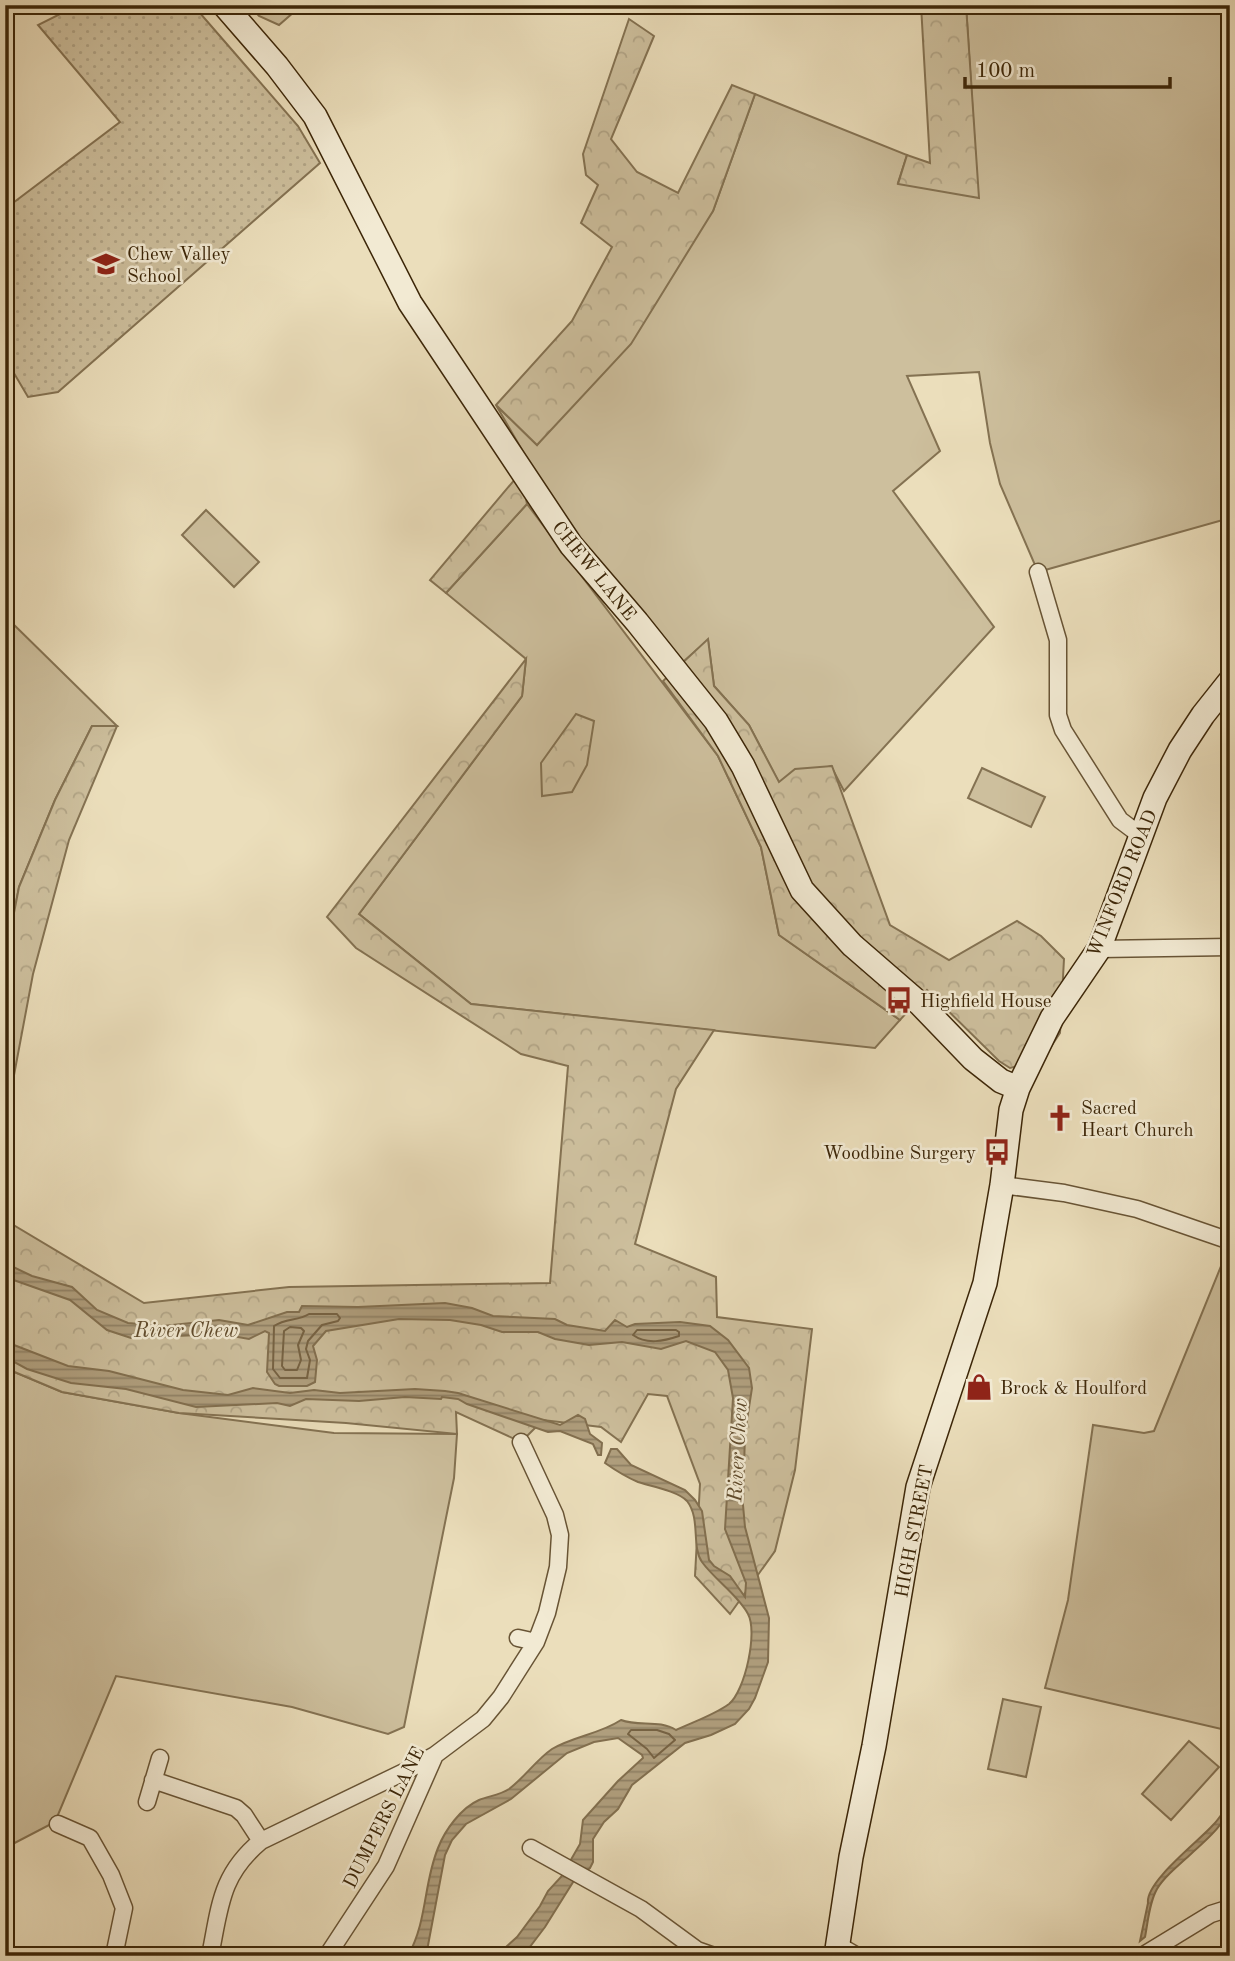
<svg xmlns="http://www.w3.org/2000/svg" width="1235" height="1961" font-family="'Old Standard TT',serif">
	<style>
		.grass { fill: #cdbf9d; stroke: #847252; stroke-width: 2 }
		.forest { fill: url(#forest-crowns); stroke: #847252; stroke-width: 2 }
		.park { fill: url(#park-dots); stroke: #847252; stroke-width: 2 }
		.water { fill: url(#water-rules); stroke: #826f4f; stroke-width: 2 }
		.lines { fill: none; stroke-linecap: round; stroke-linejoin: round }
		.shore { stroke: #766243; stroke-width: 2 }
		.street-casing { stroke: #685435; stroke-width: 19 }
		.secondary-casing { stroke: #3c2608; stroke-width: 26 }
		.street { stroke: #f2ead3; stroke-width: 16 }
		.secondary { stroke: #f2ead3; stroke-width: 23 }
		.labels { text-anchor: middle; stroke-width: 5; stroke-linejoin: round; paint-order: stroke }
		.poi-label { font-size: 19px; fill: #3c2608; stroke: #f2ead3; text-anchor: start }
		.street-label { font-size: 19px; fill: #3c2608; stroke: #f2ead3 }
		.water-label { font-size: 21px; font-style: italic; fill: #5f4a2b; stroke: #f2ead3 }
	</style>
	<defs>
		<pattern id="forest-crowns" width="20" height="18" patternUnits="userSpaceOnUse" patternTransform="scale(1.75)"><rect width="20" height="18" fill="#cdbf9d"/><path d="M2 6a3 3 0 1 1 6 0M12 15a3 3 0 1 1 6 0" fill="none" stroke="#b1a486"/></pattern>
		<pattern id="park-dots" width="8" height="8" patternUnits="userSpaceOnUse" patternTransform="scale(1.75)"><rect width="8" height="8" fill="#cdbf9d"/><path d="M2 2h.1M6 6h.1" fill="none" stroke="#b1a486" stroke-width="1.8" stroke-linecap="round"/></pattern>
		<pattern id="water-rules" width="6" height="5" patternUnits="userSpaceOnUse" patternTransform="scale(1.75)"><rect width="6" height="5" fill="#b09f7e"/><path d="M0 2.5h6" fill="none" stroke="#908165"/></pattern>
	</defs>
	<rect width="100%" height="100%" fill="#ebdebb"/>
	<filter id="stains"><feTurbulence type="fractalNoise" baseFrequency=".00286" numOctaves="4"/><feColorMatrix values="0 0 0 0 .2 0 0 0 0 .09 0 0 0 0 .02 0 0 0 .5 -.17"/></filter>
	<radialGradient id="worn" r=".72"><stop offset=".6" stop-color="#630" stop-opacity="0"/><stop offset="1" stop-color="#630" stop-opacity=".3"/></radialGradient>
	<path class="grass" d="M249,5H302L279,25L259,16Z
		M966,5H1230V518L1038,572L1000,484L990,443L979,372L907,376L940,451L893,491L994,627L844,791L831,766L779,783L749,725L714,686L708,640L683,662L559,514L496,405L537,445L713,211L755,94L907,155L898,183L978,197Z
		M527,504L718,756L761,847L779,935L900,1020L875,1048L471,1004L359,914L522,696L526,659L446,593Z
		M206,510L259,562L234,587L182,535Z
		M5,616L117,726H92L55,800L19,887L5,959Z
		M982,768L1045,797L1031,827L968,798Z
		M1228,1249L1230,1250V1731L1045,1688L1068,1600L1093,1425L1144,1433L1154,1431Z
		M5,1368L62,1392L179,1413L334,1433L457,1434L454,1478L404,1727L388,1734L292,1707L116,1676L55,1822L5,1848Z
		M1003,1699L1041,1707L1026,1777L988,1769Z
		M1189,1741L1219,1767L1171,1820L1142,1794Z"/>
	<path class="forest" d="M921,5H966L979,198L898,184L907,155L930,163Z
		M629,19L654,36L611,139L637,172L678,193L732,85L755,94L713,211L631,344L537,445L496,405L572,321L612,247L581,223L598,185L586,175L583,154Z
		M521,472L527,504L446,593L430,580Z
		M708,639L714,686L749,725L779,782L795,769L832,766L890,925L949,960L1017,921L1041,936L1064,959L1060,1033L1042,1060L1010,1068L999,1061L927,990L900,1020L779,935L761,847L718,756L663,681Z
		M526,659L522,696L359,914L471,1004L714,1030L676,1089L635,1244L716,1277L717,1317L812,1329L795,1470L775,1551L730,1614L695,1576L700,1484L667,1396L648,1394L621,1442L601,1427L543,1420L521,1442L456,1412L457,1434L346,1423L179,1413L62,1392L5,1368V1220L144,1303L289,1287L550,1283L568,1066L521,1054L356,948L327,917Z
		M576,714L594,721L587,765L572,792L542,796L541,763Z
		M92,726H117L69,840L33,974L5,1123V959L19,887L55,800Z"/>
	<path class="park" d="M78,5H193L298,126L320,163L58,392L28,397L5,358V209L120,122L38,25Z"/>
	<path class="water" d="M5,1263L32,1276L72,1287L97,1310L128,1323L163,1326L219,1320L248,1325L287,1312H299L302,1306L358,1307L445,1303L472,1308L493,1316L555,1319L567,1325L605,1331L615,1320L627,1327L635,1324L680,1322L710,1326L728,1340L749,1368L752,1388L745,1433L743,1505L745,1527L769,1618L768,1662L755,1698L749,1709L735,1724L711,1735L685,1743L632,1785L618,1809L604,1822L593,1839V1862L590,1868L575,1879L545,1927L529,1948L518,1956H496L517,1937L540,1906L548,1891L561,1877L580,1844L583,1820L618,1781L643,1758L642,1755L618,1738L594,1742L567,1753L511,1799L466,1824L452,1840L445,1855L426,1956H408C428,1919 423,1885 438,1848C445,1830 461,1808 479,1800C489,1796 500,1795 509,1789C525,1777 536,1760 552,1749C574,1736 600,1734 621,1720C639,1727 659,1719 676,1730C693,1722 714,1715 729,1704C745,1691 758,1632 748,1614C738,1595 715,1580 702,1562C691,1546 701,1519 687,1501C678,1491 650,1486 638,1482C626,1477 615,1470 605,1463L611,1449H617L631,1465L685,1490L695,1500L702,1511L709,1560L714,1566L730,1576L745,1597L746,1583L725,1529L733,1398L728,1370L715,1352L686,1341L661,1349L622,1342L589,1345L555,1339L538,1332H502L481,1325L450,1320L399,1319L326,1331L313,1346L317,1360L315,1382L307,1386H279L275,1384L267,1372L269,1333L265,1331L249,1339L221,1334L131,1338L107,1330L70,1300L5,1277Z
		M5,1339L14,1345L68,1366L109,1371L183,1390L228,1395L253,1388L290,1393L314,1390L340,1393L415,1389L445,1391L458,1393L560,1425L578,1415L585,1419L590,1434L602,1443L601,1455H598L593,1444L560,1431L548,1432L467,1404L458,1399L442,1397L441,1399L405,1397L359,1401L306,1399L290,1406L277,1403L196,1407L126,1389L71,1383L27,1369L5,1357Z
		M1230,1802C1230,1831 1171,1864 1157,1889C1149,1903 1148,1922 1145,1937L1140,1941L1148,1903C1145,1882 1199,1841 1213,1825C1220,1818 1224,1810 1230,1802Z"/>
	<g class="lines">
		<path class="shore" d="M309,1314H337L340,1318L338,1321L322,1325L308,1341L306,1349L310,1360L307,1378H280L273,1369L274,1326C286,1318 298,1321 309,1314Z
			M290,1327L301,1328L304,1331L298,1345L301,1360L297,1370H285L282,1366L284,1331Z
			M676,1330L679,1332V1336C664,1341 647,1345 633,1335L637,1330Z
			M657,1730L669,1734L675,1740L654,1758L647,1749L628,1734L631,1730Z"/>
		<defs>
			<path id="street" d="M1038,572L1058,640V715L1063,730L1120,820L1140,835
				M1099,949L1230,947
				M1002,1185L1064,1193L1137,1209L1230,1241
				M518,1638L536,1642
				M153,1780L236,1808L244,1815L261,1841
				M147,1802L160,1758
				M58,1824L90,1838L111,1875L124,1908L114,1956
				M531,1848L641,1909L697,1950L714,1956
				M838,1945L857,1956
				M210,1956C220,1907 220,1875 261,1841L406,1771L435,1755
				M327,1956L386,1866L435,1755L483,1719L501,1697L536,1642L547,1613L558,1567L560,1535L555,1515L521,1442
				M1142,1956L1211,1914L1230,1908"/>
			<path id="secondary" d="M224,5L277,66L315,116L410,303L571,545L637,622L716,721L743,766L802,890L852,945L920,1004L973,1059L1001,1081L1018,1088
				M836,1956L851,1857L874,1746L918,1487L985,1283L1002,1185L1011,1110L1018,1088L1052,1018L1099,949L1155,798L1180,750L1203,715L1230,681"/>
		</defs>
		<use href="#street" class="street-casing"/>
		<use href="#secondary" class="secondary-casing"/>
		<use href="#street" class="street"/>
		<use href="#secondary" class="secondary"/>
	</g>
	<defs>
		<symbol id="school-bare" viewBox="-9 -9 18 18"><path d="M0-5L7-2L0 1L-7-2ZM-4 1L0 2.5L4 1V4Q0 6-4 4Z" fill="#8f2418" stroke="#f2ead3" stroke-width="2.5" paint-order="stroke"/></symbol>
		<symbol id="bus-bare" viewBox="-9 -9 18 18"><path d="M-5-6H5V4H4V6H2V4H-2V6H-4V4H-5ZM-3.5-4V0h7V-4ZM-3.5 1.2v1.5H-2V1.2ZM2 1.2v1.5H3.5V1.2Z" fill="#8f2418" stroke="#f2ead3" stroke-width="2.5" paint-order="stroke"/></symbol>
		<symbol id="church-bare" viewBox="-9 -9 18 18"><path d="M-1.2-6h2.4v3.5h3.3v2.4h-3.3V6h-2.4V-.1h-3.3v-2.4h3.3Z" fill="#8f2418" stroke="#f2ead3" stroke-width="2.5" paint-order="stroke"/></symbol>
		<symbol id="shop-bare" viewBox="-9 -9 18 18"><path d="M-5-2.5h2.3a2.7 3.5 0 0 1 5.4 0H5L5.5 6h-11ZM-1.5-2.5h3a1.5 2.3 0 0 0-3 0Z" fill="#8f2418" stroke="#f2ead3" stroke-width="2.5" paint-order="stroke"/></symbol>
	</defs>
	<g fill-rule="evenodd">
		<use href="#school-bare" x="87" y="245" width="38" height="38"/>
		<use href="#bus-bare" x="880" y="981" width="38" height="38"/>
		<use href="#church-bare" x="1041" y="1099" width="38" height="38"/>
		<use href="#bus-bare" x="978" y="1133" width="38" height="38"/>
		<use href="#shop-bare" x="960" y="1368" width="38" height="38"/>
	</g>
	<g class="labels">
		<g class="poi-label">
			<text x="127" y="260">Chew Valley<tspan x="127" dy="22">School</tspan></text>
			<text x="920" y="1007">Highfield House</text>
			<text x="1081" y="1114">Sacred<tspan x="1081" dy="22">Heart Church</tspan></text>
			<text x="976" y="1159" text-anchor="end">Woodbine Surgery</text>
			<text x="1000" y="1394">Brock &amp; Houlford</text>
		</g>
		<g class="street-label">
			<text transform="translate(595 570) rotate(51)" y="7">CHEW LANE</text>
			<text transform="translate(1121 883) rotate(-68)" y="7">WINFORD ROAD</text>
			<text transform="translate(913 1531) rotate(-79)" y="7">HIGH STREET</text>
			<text transform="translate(383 1817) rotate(-63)" y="7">DUMPERS LANE</text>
		</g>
		<g class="water-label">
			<text x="186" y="1337">River Chew</text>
			<text transform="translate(737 1450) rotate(-87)" y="7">River Chew</text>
		</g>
	</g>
	<rect width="1235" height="1961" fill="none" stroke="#ebdebb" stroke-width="28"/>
	<rect x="7" y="7" width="1221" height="1947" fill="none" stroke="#3c2608" stroke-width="3.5"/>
	<rect x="14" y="14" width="1207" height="1933" fill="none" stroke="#3c2608" stroke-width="2"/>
	<path d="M965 77v10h205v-10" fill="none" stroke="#3c2608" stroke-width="3.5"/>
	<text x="976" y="77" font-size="21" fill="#3c2608" stroke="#f2ead3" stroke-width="5" paint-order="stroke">100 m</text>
	<rect width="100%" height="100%" filter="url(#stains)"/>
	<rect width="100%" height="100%" fill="url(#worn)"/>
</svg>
